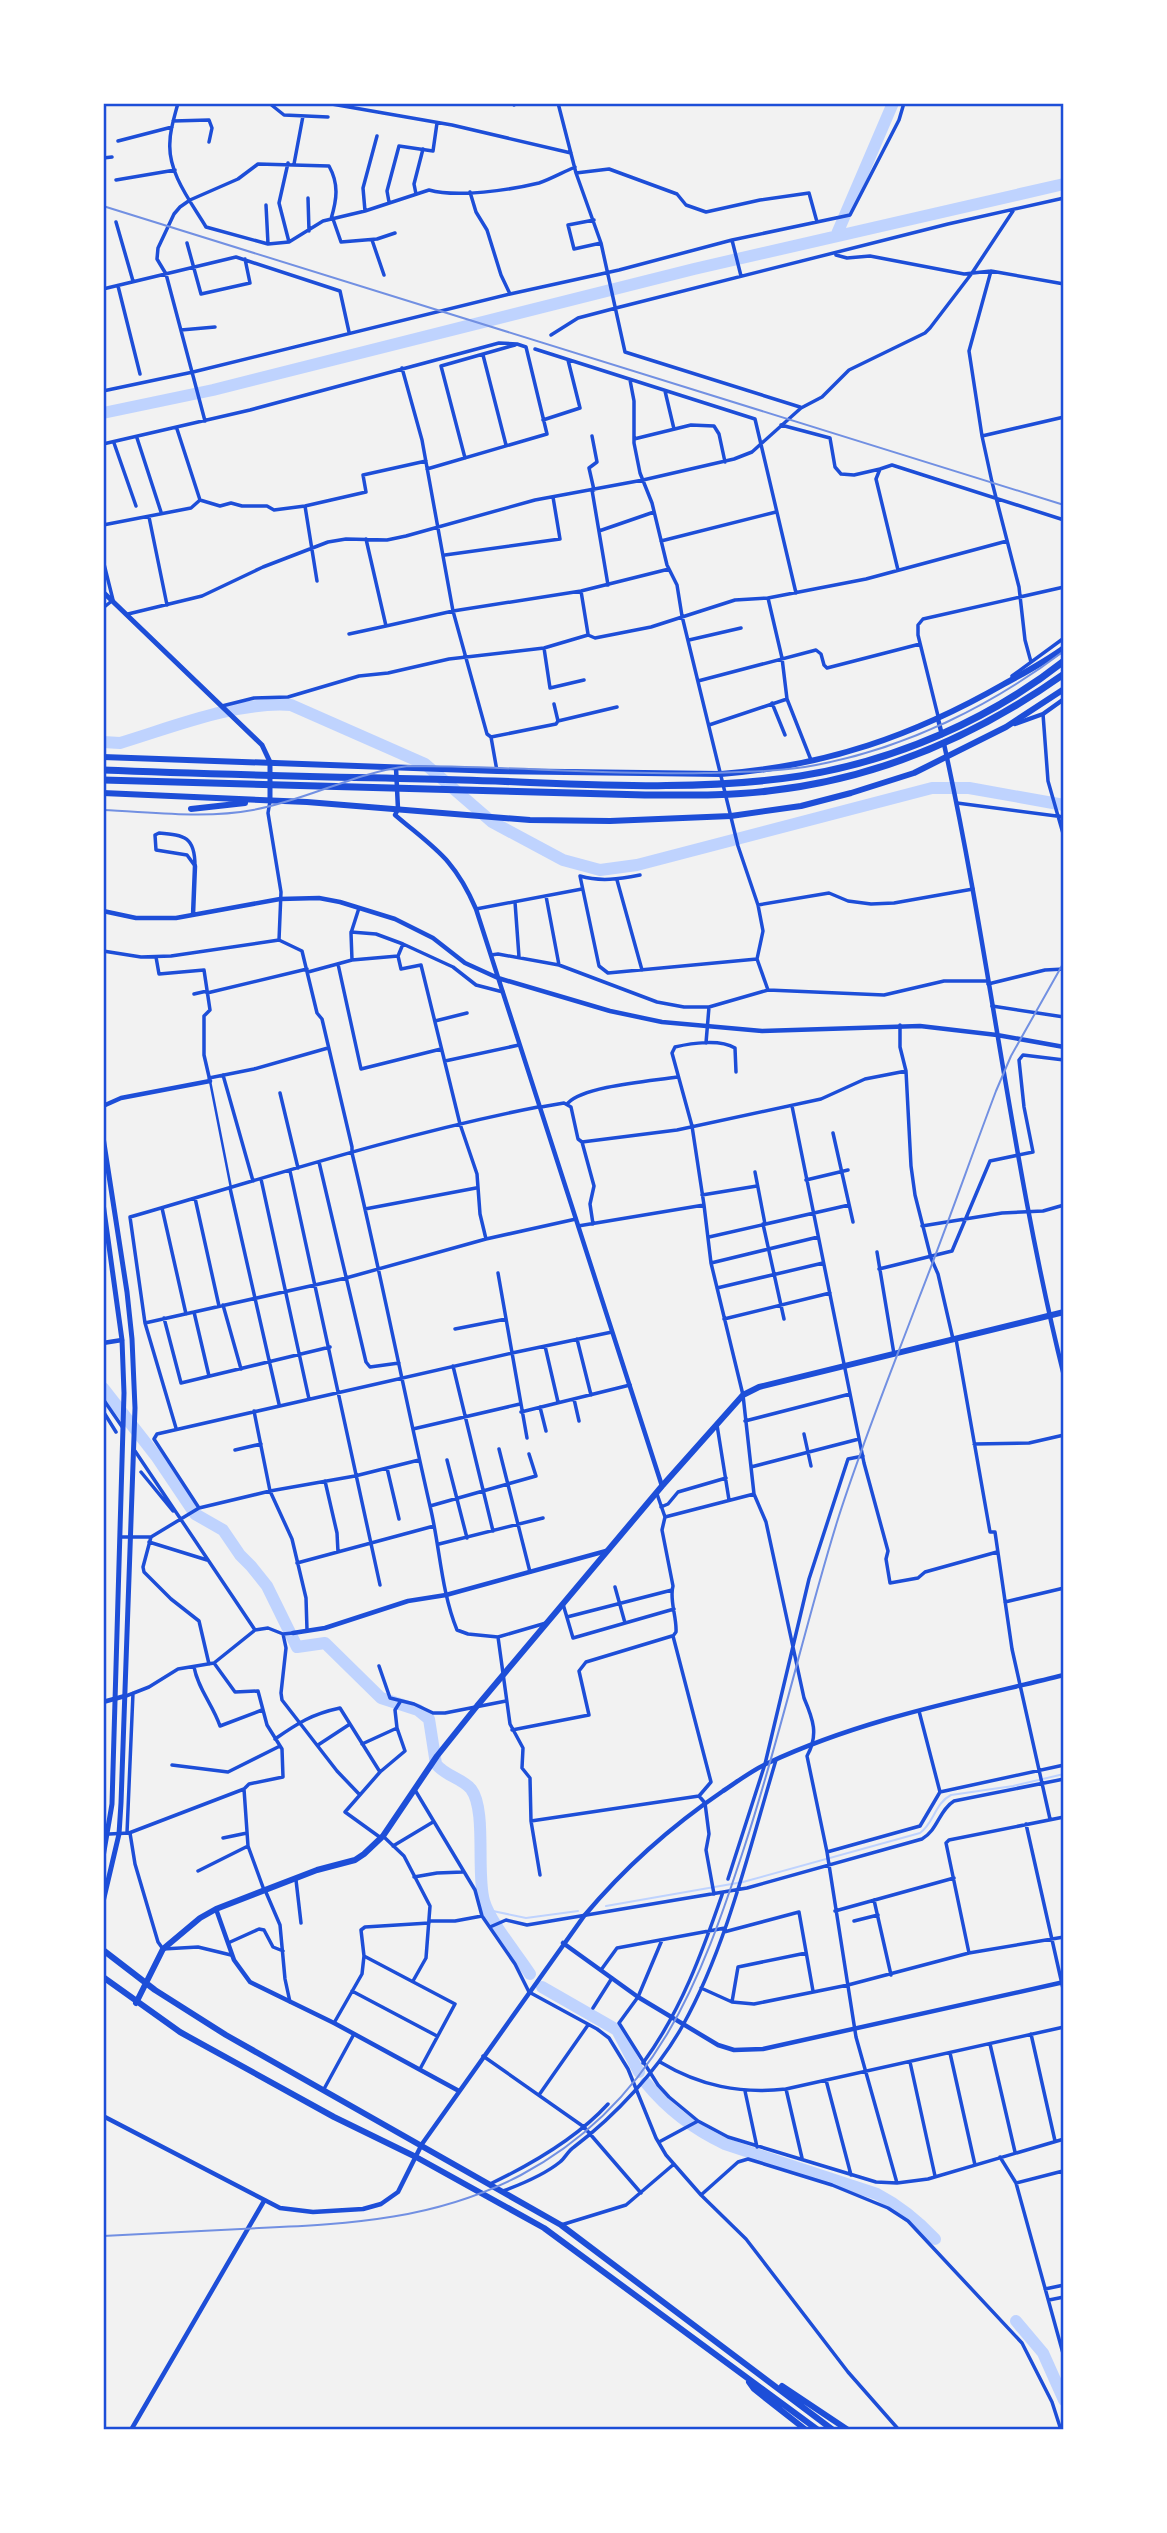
<svg xmlns="http://www.w3.org/2000/svg" width="1167" height="2533" font-family="'Golos Text',sans-serif">
	<style>
		.lines { fill: none; stroke-linecap: round; stroke-linejoin: round }
		.stream { stroke: #bfd3fe; stroke-width: 2 }
		.river { stroke: #bfd3fe; stroke-width: 12 }
		.pedestrian { stroke: #1d4ed8; stroke-width: 2.5 }
		.minor { stroke: #1d4ed8; stroke-width: 3.5 }
		.tertiary { stroke: #1d4ed8; stroke-width: 4.5 }
		.secondary { stroke: #1d4ed8; stroke-width: 5 }
		.primary { stroke: #1d4ed8; stroke-width: 6 }
		.motorway { stroke: #1d4ed8; stroke-width: 7 }
		.rail { stroke: #7290e2; stroke-width: 2 }
		.neatline { fill: none; stroke: #1d4ed8; stroke-width: 2.5 }
	</style>
	<rect width="100%" height="100%" fill="#f2f2f2"/>
	<g class="lines">
		<path class="stream" d="M606,1906L743,1882L920,1833C934,1823 935,1803 951,1795L1013,1786L1064,1774
			M488,1910L526,1918L578,1911"/>
		<path class="river" d="M836,236L893,103
			M103,413L213,390L694,269L1064,184
			M103,742L120,743C173,727 237,701 291,705L425,764L492,822L563,860L600,870L637,865L932,788H969L1064,805
			M103,1388L156,1456L195,1514L223,1530L240,1555L251,1566L267,1586L297,1647L325,1643L381,1698L418,1710L429,1719L436,1764C445,1776 462,1778 471,1789C487,1810 476,1873 484,1901C490,1922 518,1955 530,1974
			M542,1987L617,2030L639,2072
			M646,2083C668,2110 693,2129 725,2144L877,2194C900,2206 918,2221 935,2239
			M1016,2321L1043,2353L1064,2400"/>
		<path class="pedestrian" d="M210,1081L231,1188"/>
		<path class="minor" d="M178,103C175,115 170,129 170,141C167,172 191,202 206,227L268,244L289,242L323,221L365,211L429,190C457,198 510,190 539,183C551,179 563,172 575,167
			M269,103L284,115L328,117
			M326,103L452,125L571,153
			M558,103L576,173L601,243L625,352L800,407
			M514,105L518,103
			M173,121L209,120L212,128L209,142
			M118,141L172,127
			M103,158L112,157
			M288,163L279,203L289,242
			M294,164L303,116
			M576,173L609,169L677,194L686,205L706,212L760,200L809,193L817,222
			M116,180L175,170
			M470,192L476,212L487,230L501,275L510,294
			M416,194L414,184L423,149
			M308,198L309,231
			M389,202L387,191L399,146L433,151L437,123
			M266,205L268,244
			M365,211L363,188L377,136
			M333,219L341,242L377,239L395,233
			M594,220L568,225L574,249L601,243
			M116,222L133,281
			M372,240L384,275
			M732,240L741,276
			M187,243L201,294L250,283L245,259
			M836,255L847,258L870,256L964,274L991,271L1064,284
			M991,271L969,351L982,436L992,482L1019,587L1025,640L1031,662
			M118,286L140,374
			M103,289L236,257L340,291L349,332
			M181,330L215,327
			M551,335L578,318L616,308L948,224L1064,198
			M535,349L755,419L796,593
			M483,355L506,445
			M402,368L422,440L453,611L487,734L491,737L497,771
			M630,380L634,401V443L640,473L652,503L667,565L677,585L682,616L738,846L758,905L763,931L757,959L768,990
			M103,391L193,372L510,294L619,270L732,240L850,215L899,120L904,103
			M665,391L674,429
			M543,420L580,408L568,360
			M205,421L166,274L157,259L158,248L174,214L180,207L190,200L238,179L258,164L329,166C339,184 337,199 331,219
			M781,425L830,438L835,467L841,474L854,475L880,469
			M177,429L200,500L220,506L231,503L242,506H267L274,510L305,506L366,492L363,475L426,461
			M592,436L597,462L589,468L594,490
			M982,436L1064,417
			M137,438L161,512
			M634,439L691,425L714,426L719,434L725,462
			M114,443L136,506
			M103,444L250,410L499,343L517,344L526,347L547,434L427,469
			M465,458L441,366L515,345
			M592,490L608,585
			M305,506L317,581
			M149,517L167,605
			M103,525L191,508L200,500
			M599,531L654,512
			M661,541L776,512
			M445,555L560,539L553,497
			M103,560L113,600L103,608
			M898,570L876,479L880,469L892,465L1064,520
			M581,591L588,634
			M768,598L782,658L787,699L811,760
			M128,614L202,596L263,567L328,542L346,539L387,540L406,536L535,500L643,480L734,459L752,452L801,408L822,397L849,370L925,333L930,328L972,273L1013,211
			M386,626L453,611L581,591L669,569
			M349,634L386,626L366,539
			M689,640L741,628
			M544,648L550,688L584,680
			M1012,676L1064,638
			M698,681L816,650L821,654L824,665L827,668L920,644
			M772,703L785,735
			M222,706L254,698L288,697L359,676L388,673L449,659L544,648L588,635L595,638L651,627L735,600L768,598L866,579L1007,541
			M1043,714L1048,781L1064,837
			M938,716L918,635V625L923,619L1064,587
			M558,721L617,707
			M709,725L787,699
			M491,737L556,724L558,721L554,704
			M270,801L268,813L281,892L279,940
			M957,803L1064,817
			M159,833C185,835 195,837 195,866L187,855L156,850L155,835Z
			M640,875C619,879 601,882 580,876L599,966L608,973L757,959
			M617,880L642,970
			M546,896L559,965
			M515,902L519,957
			M758,905L829,893L848,901L871,904L894,903L973,889
			M476,909L582,889
			M351,932L376,934L403,944L453,967L476,985L503,992
			M103,951L141,957L171,956L279,940L302,951L317,1013L322,1019L352,1147V1153C380,1270 403,1388 430,1506C440,1547 441,1591 457,1630L468,1634L498,1637L510,1724L523,1748L522,1768L530,1778L531,1821L699,1796L711,1782L673,1636L676,1632C677,1617 669,1600 673,1586L662,1530L665,1517L657,1494
			M491,955L498,954L559,965L657,1002L684,1007H709L768,990L884,995L944,981H987
			M398,956L401,969L421,965L460,1124L477,1174L480,1214L486,1239
			M156,957L159,974L204,970L210,1010L204,1016V1055L210,1081
			M352,960L398,956L403,944
			M338,964L361,1069L441,1049
			M308,972L352,960L351,933L359,908
			M988,984L1045,970L1064,969
			M207,993L307,969
			M194,994L207,991
			M992,1006L1064,1017
			M435,1021L467,1013
			M900,1025V1047L906,1071L911,1166L915,1195L931,1258L938,1274L953,1339
			M706,1043L709,1007
			M445,1061L519,1045
			M223,1075L253,1181
			M209,1078L254,1069L328,1048
			M280,1093L298,1168
			M568,1103C584,1086 652,1081 677,1077
			M792,1106L864,1463L888,1551L886,1559L890,1583L918,1578L925,1572L997,1552
			M538,1107C400,1134 265,1178 130,1217L145,1323L346,1278L486,1239L576,1219
			M541,1107L564,1103L571,1107L578,1139L582,1142L594,1186L590,1204L593,1224
			M833,1133L853,1222
			M582,1142L677,1130L821,1099L865,1079L906,1071
			M319,1162L366,1362L370,1367L399,1363
			M290,1171L380,1585
			M755,1172L765,1224
			M261,1179L309,1399
			M806,1180L848,1170
			M230,1188L279,1404
			M702,1195L757,1186
			M195,1198L219,1306
			M704,1205L692,1126L672,1053L675,1047C692,1043 720,1039 735,1048L736,1072
			M162,1208L186,1314
			M365,1209L476,1188
			M763,1224L784,1319
			M578,1226L704,1205L711,1263L743,1395L754,1494L766,1522L804,1698C813,1719 819,1735 807,1756L827,1852L856,2037L897,2183
			M922,1226L1002,1213L1043,1211L1064,1205
			M709,1237L849,1205
			M877,1252L894,1354
			M711,1263L818,1237
			M879,1269L952,1251L990,1161L1033,1152L1024,1107L1019,1060L1023,1055L1064,1060
			M498,1273L527,1438
			M717,1288L823,1263
			M223,1305L241,1369
			M194,1312L209,1376
			M164,1318L181,1383L330,1347
			M724,1319L830,1293
			M145,1323L176,1428
			M455,1329L506,1319
			M577,1339L591,1395
			M956,1339L990,1532H995L1012,1649L1050,1819
			M545,1346L558,1402
			M453,1366L493,1531
			M103,1399L123,1428
			M574,1399L579,1421
			M540,1407L546,1431
			M103,1411L116,1432
			M254,1411L270,1491L292,1539L306,1598L307,1630
			M521,1412L630,1385
			M745,1421L850,1394
			M717,1425L729,1500
			M413,1429L520,1404
			M804,1434L811,1466
			M974,1444L1029,1443L1064,1435
			M499,1449L530,1572
			M235,1450L261,1444
			M135,1451L255,1630
			M447,1460L467,1538
			M751,1467L859,1439
			M387,1468L399,1519
			M141,1472L173,1511
			M325,1481L337,1533L338,1552
			M430,1506L536,1476L529,1454
			M661,1507L668,1504L678,1492L726,1478
			M199,1508L154,1439L157,1434L512,1353L612,1332
			M665,1517L754,1494
			M121,1537H151L199,1508L270,1491L355,1476L419,1460
			M151,1537L143,1567L144,1572L171,1599L199,1621L209,1664
			M149,1542L207,1560
			M439,1544L543,1518
			M297,1563L434,1526
			M615,1587L625,1623
			M1005,1602L1064,1588
			M563,1604L573,1638L674,1609
			M567,1617L672,1590
			M283,1634L286,1648L281,1693L282,1700L337,1771L359,1794
			M498,1637L546,1623
			M379,1666L390,1698L414,1704L433,1713H445L506,1701
			M194,1667C198,1689 213,1705 220,1726L262,1710
			M126,1696L149,1687L178,1669L214,1663L255,1630L268,1628L283,1634L293,1633
			M919,1711L940,1792
			M512,1730L589,1715L579,1671L586,1662L672,1636
			M275,1739C298,1723 312,1714 340,1708L380,1772
			M362,1744L397,1728
			M318,1745L350,1724
			M172,1765L228,1772L280,1746
			M244,1789L248,1846L264,1890
			M415,1790L475,1890L482,1916L515,1964L529,1992L597,2029L609,2038L628,2069L656,2138L666,2155L701,2195L746,2239L848,2372L899,2430
			M699,1796L705,1803L709,1834L706,1850L714,1894
			M531,1821L540,1875
			M1026,1824L1064,1993
			M127,1833L133,1693
			M130,1833L135,1864L158,1942L163,1949L198,1947L231,1955
			M109,1834L129,1833L244,1789L249,1784L283,1777L282,1749L267,1725L258,1691L235,1692L214,1663
			M384,1837L404,1856L430,1906L426,1958L413,1981
			M223,1838L247,1833
			M381,1838L345,1812L380,1772L405,1751L397,1728L395,1710L400,1702
			M393,1846L433,1822
			M827,1852L920,1826L940,1792L1064,1765
			M198,1871L248,1846
			M414,1877L437,1873L463,1872
			M728,1879L765,1764L809,1579L848,1459L863,1456
			M296,1880L301,1923
			M265,1890L280,1925L285,1979L290,2002
			M874,1900L891,1975
			M835,1911L954,1878
			M429,1921H455L482,1916
			M854,1921L878,1915
			M490,1927L506,1920L527,1925L747,1888L922,1839C938,1830 939,1810 954,1801L1064,1779
			M724,1932L799,1912L813,1991
			M662,1940L638,1997L619,2023L658,2085L669,2097L698,2121L728,2137L876,2182L897,2183L928,2179L1064,2139
			M228,1943L259,1929L264,1930L273,1947L283,1951
			M969,1953L946,1843L949,1840L1064,1817
			M364,1956L455,2004L420,2069
			M601,1970L617,1948L725,1928
			M701,1988L732,2002L754,2004L848,1985L969,1953L1064,1937
			M352,1991L437,2036
			M732,2002L738,1967L806,1953
			M593,2008L612,1978
			M334,2023L362,1974L364,1956L361,1930L365,1927L429,1923
			M1031,2034L1055,2141
			M990,2044L1015,2152
			M950,2053L975,2165
			M483,2056L584,2127L641,2193
			M660,2062C700,2086 740,2094 786,2089L1064,2027
			M910,2062L935,2176
			M643,2063C681,2011 702,1953 723,1892
			M826,2080L851,2175
			M324,2089L354,2034
			M786,2089L802,2158
			M745,2091L757,2147
			M539,2095L588,2025
			M659,2142L698,2121
			M1000,2157L1016,2183L1064,2357
			M1016,2183L1063,2171L1064,2176
			M490,2184C532,2164 576,2139 608,2104
			M503,2191C522,2184 544,2175 560,2162C565,2158 568,2151 574,2147C615,2116 658,2070 683,2025C727,1946 750,1846 776,1760
			M701,2195L738,2162L748,2159L832,2185L888,2208L908,2221L1022,2343L1052,2402L1061,2430
			M561,2225L626,2205L674,2164
			M1045,2289L1064,2285
			M1049,2300L1064,2297"/>
		<path class="tertiary" d="M938,719L942,735
			M1015,724L1043,714L1064,699
			M944,744C990,953 1012,1167 1064,1376
			M396,768L398,809L395,815C435,849 454,858 476,909L662,1486
			M103,911L136,918H176L280,899L319,898L340,902L395,919L433,938L465,963L498,978L610,1011L662,1022L762,1031L920,1026L997,1035L1064,1047
			M193,915L195,866
			M103,1106L121,1098L210,1081
			M103,1343L122,1340
			M293,1633L325,1628L408,1601L446,1595L606,1551
			M103,1702L125,1696
			M216,1909L234,1960L250,1982L334,2023L459,2091
			M563,1943L638,1997L718,2045L734,2050L763,2049L1064,1982
			M103,2116L280,2208L313,2212L363,2209L381,2204L398,2192L422,2144L584,1916C625,1867 670,1827 723,1791C737,1782 752,1770 768,1763C862,1719 963,1700 1064,1675
			M131,2430L264,2201"/>
		<path class="secondary" d="M103,592L262,745L270,762V801
			M103,1137L127,1292L132,1339L135,1408L121,1803L119,1834L103,1902
			M103,1203L122,1340L124,1393L112,1804L103,1857"/>
		<path class="primary" d="M103,757L497,771L721,774C826,766 913,736 1004,684C1024,673 1045,662 1064,648
			M103,793L307,802L530,820L610,821L731,816L801,806L851,793L914,773L1006,727L1064,689
			M191,809L245,803
			M103,1950L155,1990L226,2035L561,2225L833,2430
			M103,1977L180,2032L334,2117L416,2157L544,2228L818,2430
			M136,2003L163,1949L200,1918L216,1909L317,1870L355,1860L364,1854L383,1836L437,1756L477,1706L662,1486L743,1395L759,1387L1064,1312
			M749,2382L754,2389L806,2430
			M782,2386L848,2430"/>
		<path class="motorway" d="M103,770C223,775 343,777 462,780C573,783 691,793 800,776C895,761 989,720 1064,661
			M103,780L645,795C686,795 727,796 768,791C877,779 975,737 1064,674"/>
		<path class="rail" d="M103,206L1064,505
			M103,810C152,812 205,819 253,810C307,800 354,773 408,766C507,766 606,775 705,773C742,772 779,772 816,765C906,748 991,706 1064,651
			M103,2236C155,2233 207,2231 259,2228C352,2224 437,2219 521,2175C656,2103 701,1981 745,1845C780,1738 804,1629 837,1522C861,1446 891,1372 919,1298C946,1229 970,1160 996,1091L1011,1056L1064,962"/>
	</g>
	<rect width="1167" height="2533" fill="none" stroke="#ffffff" stroke-width="210"/>
	<rect x="105" y="105" width="957" height="2323" class="neatline"/>
</svg>
